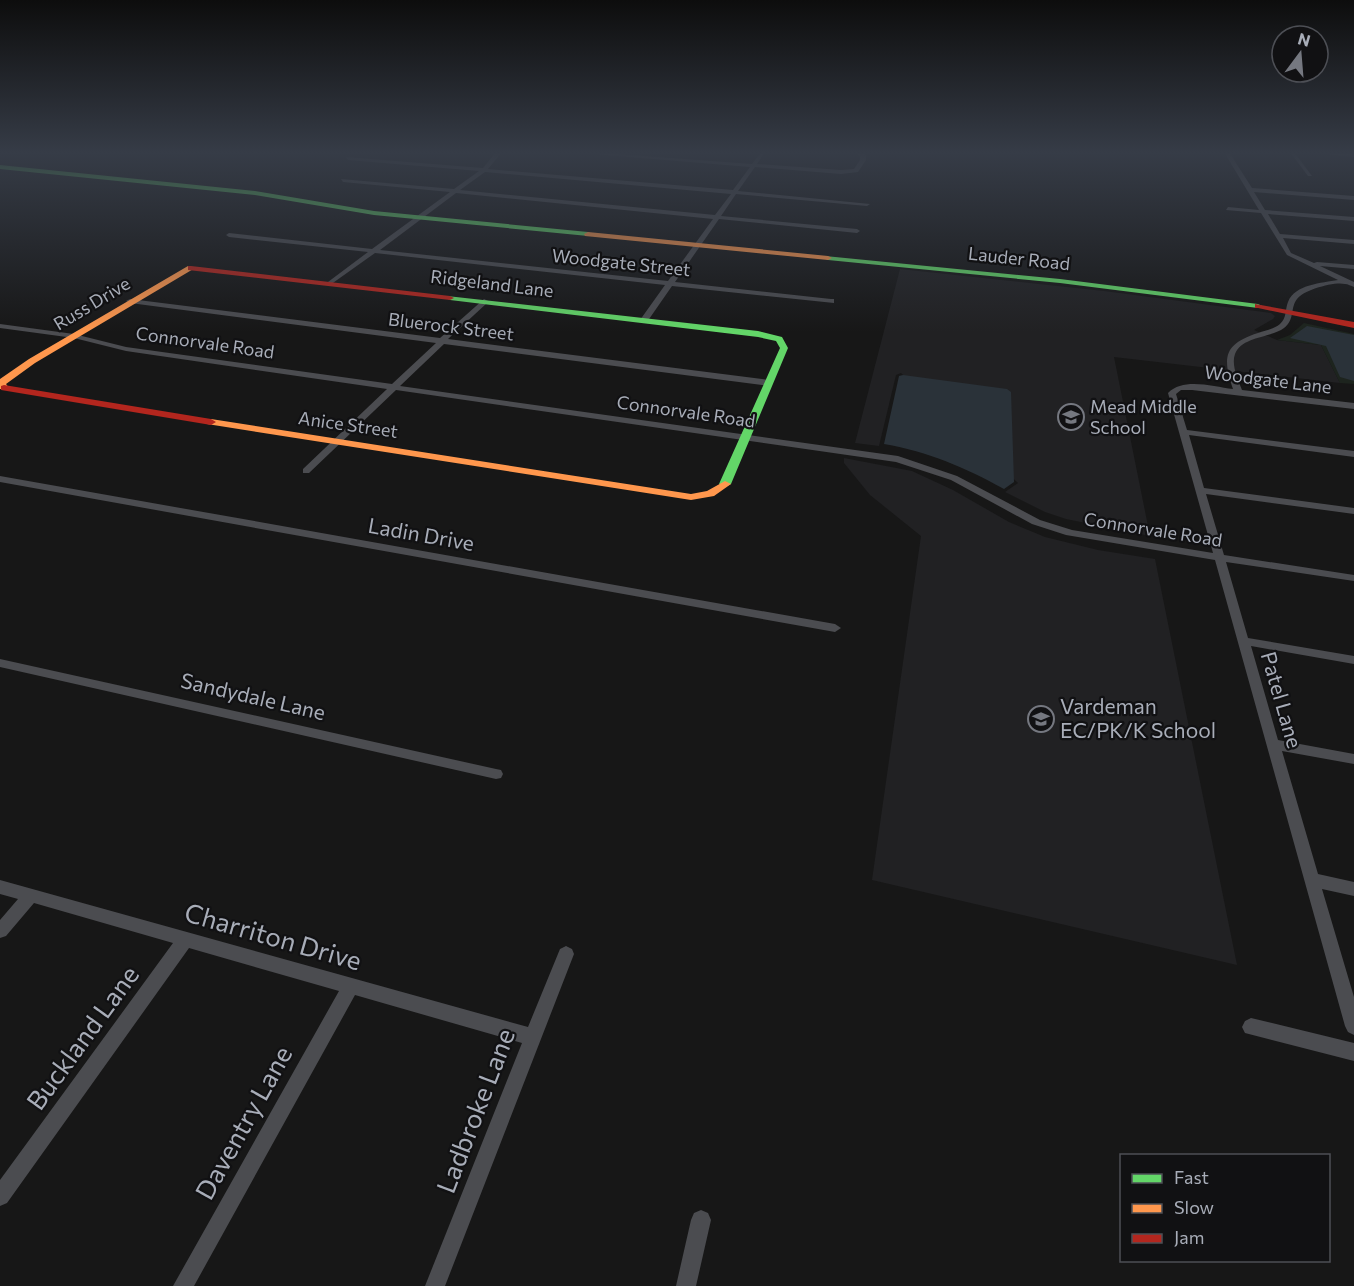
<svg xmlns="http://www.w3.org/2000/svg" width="1354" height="1286" font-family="Commissioner,sans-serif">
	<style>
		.built { fill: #212123 }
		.green { fill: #1d241e }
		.water { fill: #2a3239 }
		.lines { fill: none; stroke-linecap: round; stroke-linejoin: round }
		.street { fill: #4b4c50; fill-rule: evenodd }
		.fast { fill: #63d668; fill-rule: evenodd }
		.slow { fill: #ff974d; fill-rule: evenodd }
		.jam { fill: #b3261e; fill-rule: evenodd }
		.labels { text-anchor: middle; stroke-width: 4.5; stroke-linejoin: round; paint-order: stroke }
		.far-street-label { font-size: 18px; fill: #a8adb8; stroke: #111113 }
		.far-poi-label { font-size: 18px; fill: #a8adb8; stroke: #111113; text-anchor: start }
		.street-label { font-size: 21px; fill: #a8adb8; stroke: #111113 }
		.poi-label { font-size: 21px; fill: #a8adb8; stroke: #111113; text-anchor: start }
		.near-street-label { font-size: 26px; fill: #a8adb8; stroke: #111113 }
	</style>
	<rect width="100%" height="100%" fill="#171717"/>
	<path class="built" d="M900,269L1104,291L1271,313L1275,316L1273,319L1254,330L1277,340L1321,345L1340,383L1114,357L1150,536L1066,519L1045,512L1005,492L1018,483L901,373L896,375L879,446L855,443Z
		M844,458L912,471L953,490L1009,522L1045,537L1098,550L1155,559L1237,965L872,880L921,536L870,495L844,463Z"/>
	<path class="green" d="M1304,323L1354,334V384L1340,383L1321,345L1277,340L1290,335Z"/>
	<path class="water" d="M1307,326L1354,335V381L1340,377L1326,346L1290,338Z
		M903,375L1007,389L1011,392L1014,482L1004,489C964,467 929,452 884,444L899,376Z"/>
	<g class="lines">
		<path class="street" d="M496,152H502L488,169L733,190L750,167L569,152H590L752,164L761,152H765L757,164L841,170L854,169L860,160V156L854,152H861L866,155V160L858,172L841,174L755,167L738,191L870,204L867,206L736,194L721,216L857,229L860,231L857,233L719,219L675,282L831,299H834V303L672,286L647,322H644L640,320L665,285L375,253L330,285L328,284V282L368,252L229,237L226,235L229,233L372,249L450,192L343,182L341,179L454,189L479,171L348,160L346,157L483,168ZM485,172L731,194L715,215L460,190ZM456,193L713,219L668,281L380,250Z
			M1224,152H1229L1252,188L1354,196V200L1254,192L1265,210L1354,217V221L1268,214L1280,234L1354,240V244L1283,238L1291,253L1314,263L1317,262L1354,265V269L1320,266L1354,282V287C1351,286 1348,284 1345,284C1335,281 1303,290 1297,299C1290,308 1295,320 1284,328C1271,338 1242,336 1235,354C1231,365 1238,380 1242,390L1354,403V409L1192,390H1181L1176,394L1187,430L1354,451V457L1189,435L1204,488L1354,508V514L1206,494L1224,555L1354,575V581L1226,562L1248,638L1354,656V664L1251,646L1278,740L1354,754V764L1282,751L1318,874L1354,882V896L1322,889L1354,997V1035L1348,1032L1345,1026L1215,560L1066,535L1032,524L951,480L896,462L396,390L309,473H303V469L387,389L126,351L74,338L0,328V324L74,334L126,347L392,384L436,343L130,303L126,301L130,299L440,338L484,299L488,301L487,303L448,339L769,380L773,383L769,386L444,344L400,386L898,456L957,476L1040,520L1072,530L1213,553L1168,393C1184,377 1213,387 1233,389C1222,357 1224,344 1258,333C1266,330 1274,329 1280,324C1287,318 1285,309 1288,302C1295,284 1322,283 1338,280L1287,255L1261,213L1226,210L1228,207L1259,210Z
			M1290,152H1294L1312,176H1308Z
			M1322,152L1354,153V157L1325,154Z
			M0,476L835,624L841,628L835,632L0,482Z
			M0,659L496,769L501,770L503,774L501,778L496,779L0,667Z
			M0,880L528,1027L560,949L566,946L572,949L574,954L445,1286H425L522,1043L355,995L194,1286H173L339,991L189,948L7,1203L0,1206V1180L173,943L34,903L6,936L0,938V920L18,899L0,894Z
			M1251,1018L1354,1043V1061L1245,1033L1242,1027L1245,1021Z
			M701,1210L708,1213L711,1220L696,1286H676L691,1220L694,1213Z"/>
		<path class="fast" d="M0,165L255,191L374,211L588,232L592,234L588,236L374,215L255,195L0,169Z
			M825,256L1060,279L1258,304L1262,306L1258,308L1060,283L828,260L824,258Z
			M447,296L758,331L782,337L788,348L731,484L725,487L719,484L780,348L776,341L758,337L450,300L446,298Z"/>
		<path class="slow" d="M588,232L828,256L832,258L828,260L585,236L584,234Z
			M188,266L195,268L35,363L6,384L9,388L7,390L0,389V379L29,359Z
			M211,419L691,494L707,491L725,481L731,484L714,496L691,500L207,424L206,422Z"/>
		<path class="jam" d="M191,266L450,296L454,298L450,300L188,270V266Z
			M1255,304L1354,322V328L1258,308H1255Z
			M4,385L211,419L216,422L211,425L1,390V386Z"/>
	</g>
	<linearGradient id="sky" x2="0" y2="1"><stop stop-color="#0d0d0d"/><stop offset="0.46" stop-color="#363c47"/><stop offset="1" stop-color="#363c47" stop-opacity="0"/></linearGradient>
	<rect width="1354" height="332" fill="url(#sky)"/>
	<defs>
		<symbol id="school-ring" viewBox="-11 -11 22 22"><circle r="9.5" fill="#111113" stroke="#757880" stroke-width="1.5"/><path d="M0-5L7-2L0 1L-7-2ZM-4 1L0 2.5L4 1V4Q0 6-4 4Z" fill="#757880"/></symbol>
	</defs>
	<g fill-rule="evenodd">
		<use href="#school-ring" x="1056" y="402" width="30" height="30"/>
		<use href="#school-ring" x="1026" y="704" width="30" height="30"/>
	</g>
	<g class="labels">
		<g class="far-street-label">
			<text transform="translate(1019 259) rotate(6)" y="6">Lauder Road</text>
			<text transform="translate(621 263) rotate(6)" y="6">Woodgate Street</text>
			<text transform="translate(492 284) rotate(7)" y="6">Ridgeland Lane</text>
			<text transform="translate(92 304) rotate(-31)" y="6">Russ Drive</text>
			<text transform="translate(451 327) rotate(7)" y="6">Bluerock Street</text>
			<text transform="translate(205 343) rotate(8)" y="6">Connorvale Road</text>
			<text transform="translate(1268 380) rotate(7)" y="6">Woodgate Lane</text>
			<text transform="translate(686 412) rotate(8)" y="6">Connorvale Road</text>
			<text transform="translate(348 425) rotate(8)" y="6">Anice Street</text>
			<text transform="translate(1153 530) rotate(9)" y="6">Connorvale Road</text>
		</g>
		<g class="far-poi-label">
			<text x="1090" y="413">Mead Middle<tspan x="1090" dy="21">School</tspan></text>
		</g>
		<g class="street-label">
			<text transform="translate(421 535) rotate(10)" y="7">Ladin Drive</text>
			<text transform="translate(253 697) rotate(13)" y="7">Sandydale Lane</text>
			<text transform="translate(1281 700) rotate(74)" y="7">Patel Lane</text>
		</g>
		<g class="poi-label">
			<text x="1060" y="714">Vardeman<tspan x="1060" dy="24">EC/PK/K School</tspan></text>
		</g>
		<g class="near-street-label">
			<text transform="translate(273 937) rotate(16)" y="9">Charriton Drive</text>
			<text transform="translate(83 1038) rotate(-54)" y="9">Buckland Lane</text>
			<text transform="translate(476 1111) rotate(-69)" y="9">Ladbroke Lane</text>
			<text transform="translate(244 1123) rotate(-61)" y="9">Daventry Lane</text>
		</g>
	</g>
	<rect x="1120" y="1154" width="210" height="108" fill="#111113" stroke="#4d4f55" stroke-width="1.5"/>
	<rect x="1132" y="1174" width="30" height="9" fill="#63d668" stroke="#4d4f55" stroke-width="1.5"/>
	<text x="1174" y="1184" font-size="18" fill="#a8adb8">Fast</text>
	<rect x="1132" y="1204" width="30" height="9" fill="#ff974d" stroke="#4d4f55" stroke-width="1.5"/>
	<text x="1174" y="1214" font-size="18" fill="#a8adb8">Slow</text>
	<rect x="1132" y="1234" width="30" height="9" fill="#b3261e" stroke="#4d4f55" stroke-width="1.5"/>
	<text x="1174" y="1244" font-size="18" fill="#a8adb8">Jam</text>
	<g transform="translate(1300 54) rotate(16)"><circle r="28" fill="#111113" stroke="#4d4f55" stroke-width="1.5"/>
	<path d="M0-4.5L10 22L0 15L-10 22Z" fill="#757880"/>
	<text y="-9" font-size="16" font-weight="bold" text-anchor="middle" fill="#a8adb8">N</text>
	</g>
</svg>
